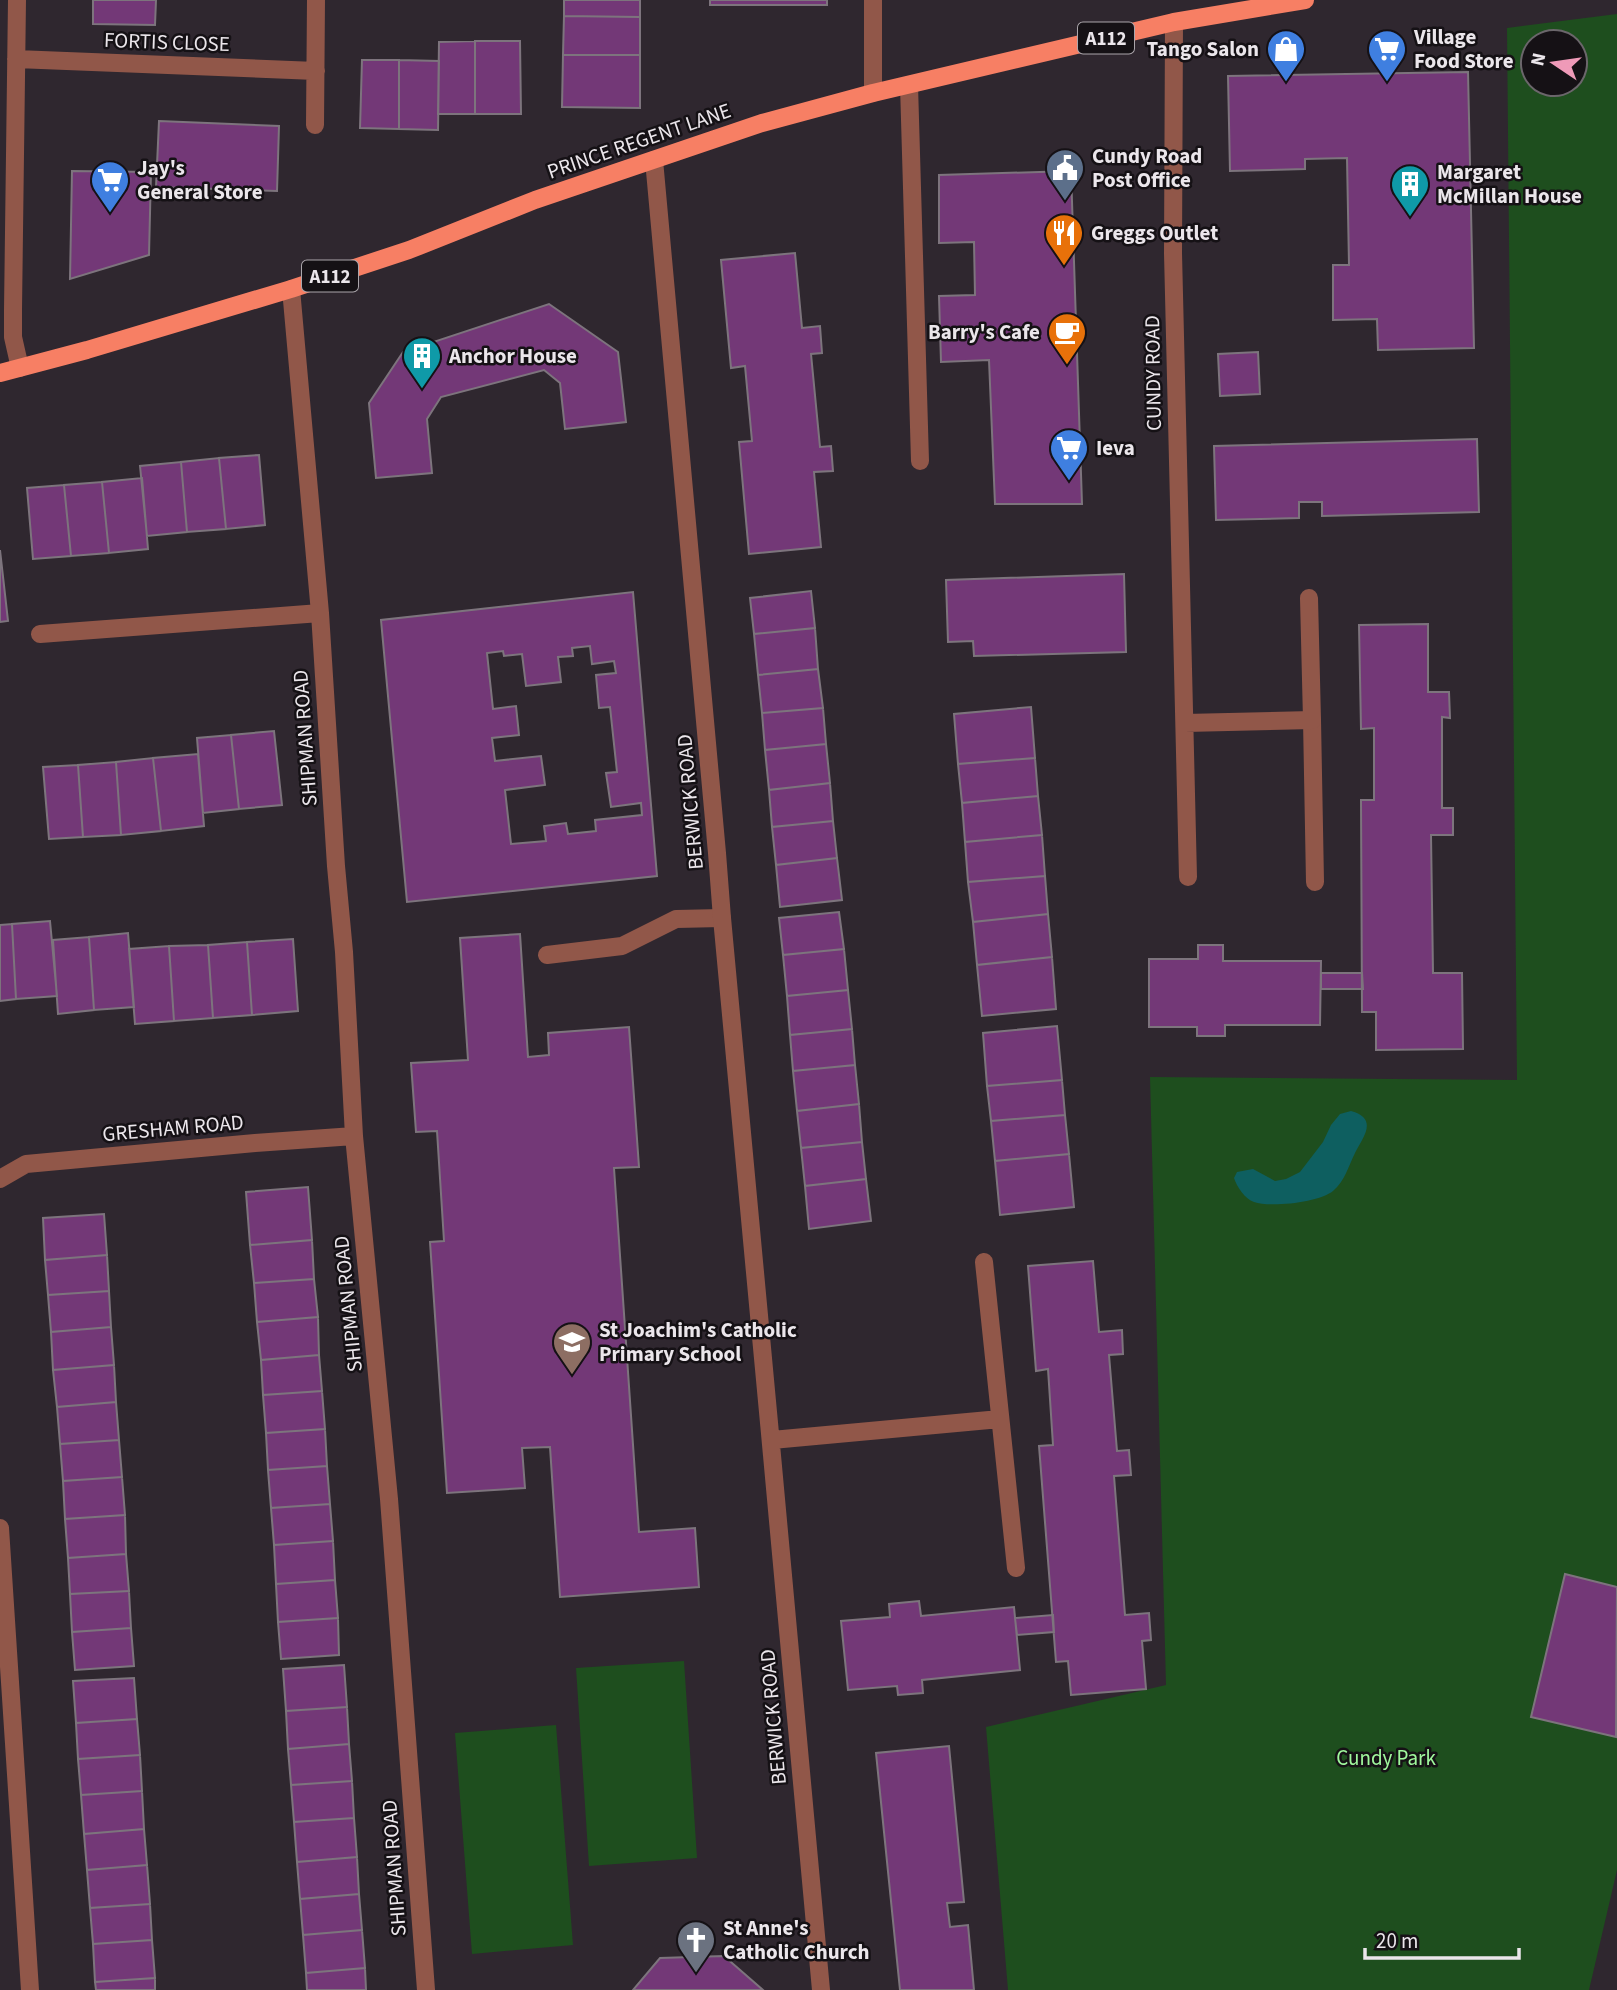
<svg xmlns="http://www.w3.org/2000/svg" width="1617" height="1990" font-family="'Source Sans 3',sans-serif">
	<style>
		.green { fill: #1e4e1e; fill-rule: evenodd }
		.water { fill: #0e5f60 }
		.building { fill: #733877; stroke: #7d747d; stroke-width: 2; fill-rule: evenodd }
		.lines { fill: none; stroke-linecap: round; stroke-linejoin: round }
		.service { stroke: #915749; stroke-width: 18 }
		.minor { stroke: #915749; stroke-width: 18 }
		.primary { stroke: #f77f64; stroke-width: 18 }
		.labels { text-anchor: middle; stroke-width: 5; stroke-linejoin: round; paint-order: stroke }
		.shield { fill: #151115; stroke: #aba6ab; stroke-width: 2 }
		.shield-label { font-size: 19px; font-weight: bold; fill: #ebe6eb }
		.poi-label { font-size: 21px; font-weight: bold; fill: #ebe6eb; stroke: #151115; text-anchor: start }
		.street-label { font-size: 21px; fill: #ebe6eb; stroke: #151115 }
		.park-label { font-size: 21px; fill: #a0f89d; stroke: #151115 }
	</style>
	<rect width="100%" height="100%" fill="#2f272f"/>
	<path class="green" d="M1617,14V1870L1589,1990H1008L986,1727L1166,1685L1150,1077L1517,1080L1507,28ZM1533,42H1575V84H1533Z
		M684,1661L697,1858L589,1866L576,1668Z
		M556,1725L573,1945L472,1954L455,1733Z"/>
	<path class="water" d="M1351,1111C1379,1119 1363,1137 1355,1153C1348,1167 1345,1181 1333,1191C1320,1202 1271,1208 1254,1202C1245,1199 1237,1187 1234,1178L1237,1172L1253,1169L1275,1181L1286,1179L1300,1172L1323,1142L1331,1125L1340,1114Z"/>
	<path class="building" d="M93,0H156L155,25L93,24Z
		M564,0H640V17L564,16Z
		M710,0H827V5H710Z
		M564,16L640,17V55H563Z
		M475,41V114H438L439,42Z
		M475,41H520L521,114H475Z
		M563,55H640V108L562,107Z
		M362,60H399V129L360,128Z
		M399,60L439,61L438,130L399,129Z
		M1468,72L1474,348L1378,350L1377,319L1333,320V265H1349L1347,158L1305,159V169L1230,171L1228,76Z
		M159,121L279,126L277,191L156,187Z
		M72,171L151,172L149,255L70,279Z
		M1071,171L1082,504H995L989,360L941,362L939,296L975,295L974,242L939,243V175Z
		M795,253L802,328L820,326L822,353L811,354L820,447L831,446L833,471L814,472L821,547L749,554L739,442L752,441L745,366L731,368L721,260Z
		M549,304L618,352L626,422L565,429L560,383L544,370L441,397L427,419L432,473L376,478L369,403L403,352Z
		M1258,352L1260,394L1220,396L1218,354Z
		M1477,439L1479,512L1322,516V502H1299V518L1216,520L1214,446Z
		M259,455L265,525L226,529L219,458Z
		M219,458L226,529L187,532L181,462Z
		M181,462L187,532L147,536L140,466Z
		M142,478L148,549L109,553L102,482Z
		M102,482L109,553L71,556L64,485Z
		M64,485L71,556L33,559L27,488Z
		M0,550L8,621L0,622Z
		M1124,574L1126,652L974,656L973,641L948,642L946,580Z
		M811,591L815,628L754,634L750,598Z
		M633,592L657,876L407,902L381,620ZM590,646L592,664L614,661L616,673L596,675L599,708L610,707L617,772L606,773L611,807L641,803L642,815L595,820L596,831L568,834L566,823L544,826L546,841L511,844L505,790L545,785L541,756L495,761L492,738L519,735L516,706L493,709L487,653L503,651L504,656L522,654L526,686L561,682L558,657L573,656L572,648Z
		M1428,624V692H1449L1450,718L1442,717V808H1453V835H1431L1433,973H1462L1463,1049L1376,1050V1012H1362L1361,800H1374V728L1361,729L1359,625Z
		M815,628L818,669L758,675L754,634Z
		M818,669L823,708L762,713L758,675Z
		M1031,707L1035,758L958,764L954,714Z
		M823,708L826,744L765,750L762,713Z
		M274,731L282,805L239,809L231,735Z
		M231,735L239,809L203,813L197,738Z
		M826,744L830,783L769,790L765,750Z
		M198,754L204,826L161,831L153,758Z
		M153,758L161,831L121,835L116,762Z
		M1035,758L1038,796L962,803L958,764Z
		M116,762L121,835L83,837L78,765Z
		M78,765L83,837L49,839L43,767Z
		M830,783L833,821L772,827L769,790Z
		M1038,796L1042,835L965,842L962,803Z
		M833,821L837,858L776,865L772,827Z
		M1042,835L1045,876L968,882L965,842Z
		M837,858L842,900L780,907L776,865Z
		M1045,876L1048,914L973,922L968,882Z
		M839,912L844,949L783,955L779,918Z
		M1048,914L1052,957L977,965L973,922Z
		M50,921L57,996L16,999L12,924Z
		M12,924L16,999L0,1001V925Z
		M128,933L134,1007L94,1010L89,937Z
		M520,934L528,1057L549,1055L548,1033L629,1027L639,1167L614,1168L639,1532L695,1528L699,1587L560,1597L550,1447L522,1448L525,1488L447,1493L430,1242L444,1241L437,1131L416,1132L411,1063L468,1060L460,938Z
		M89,937L94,1010L58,1014L53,940Z
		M293,939L298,1011L252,1015L247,942Z
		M247,942L252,1015L213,1018L208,945Z
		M208,945L213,1018L174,1021L169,946Z
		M1198,945H1223V961H1321L1320,1025H1225V1036H1197V1027H1149V959H1198Z
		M169,946L174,1021L135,1024L129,949Z
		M844,949L848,990L787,996L783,955Z
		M1052,957L1056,1009L982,1016L977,965Z
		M1321,973H1362L1363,989H1321Z
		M848,990L852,1029L790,1035L787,996Z
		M1057,1026L1062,1080L987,1086L983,1033Z
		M852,1029L855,1065L793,1071L790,1035Z
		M855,1065L859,1104L797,1111L793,1071Z
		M1062,1080L1065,1115L991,1121L987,1086Z
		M859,1104L862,1142L801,1148L797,1111Z
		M1065,1115L1069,1154L995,1161L991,1121Z
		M862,1142L866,1179L805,1186L801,1148Z
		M1069,1154L1074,1207L1000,1215L995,1161Z
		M866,1179L871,1221L809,1229L805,1186Z
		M308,1187L312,1240L250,1245L246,1192Z
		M104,1214L107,1255L45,1260L43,1218Z
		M312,1240L314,1279L254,1283L250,1245Z
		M107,1255L109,1291L48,1295L45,1260Z
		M1093,1261L1099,1332L1122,1330L1123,1354L1109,1355L1117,1451L1129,1450L1131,1475L1114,1476L1125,1615L1149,1613L1151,1640L1142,1641L1146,1689L1071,1695L1068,1661L1056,1662L1039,1446L1053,1445L1048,1369L1036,1371L1028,1266Z
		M314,1279L318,1317L257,1322L254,1283Z
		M109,1291L111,1327L51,1332L48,1295Z
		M318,1317L319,1355L261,1360L257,1322Z
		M111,1327L114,1365L53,1370L51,1332Z
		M319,1355L322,1391L263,1395L261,1360Z
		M114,1365L116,1402L57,1407L53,1370Z
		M322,1391L325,1429L266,1433L263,1395Z
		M116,1402L119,1440L60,1444L57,1407Z
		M325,1429L327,1466L268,1470L266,1433Z
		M119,1440L122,1477L63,1481L60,1444Z
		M327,1466L330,1504L271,1508L268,1470Z
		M122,1477L125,1515L65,1519L63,1481Z
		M330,1504L333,1541L274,1545L271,1508Z
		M125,1515L126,1554L68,1558L65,1519Z
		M333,1541L335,1580L276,1584L274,1545Z
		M126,1554L129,1591L70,1594L68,1558Z
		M1565,1574L1617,1587L1616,1737L1531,1717Z
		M335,1580L338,1618L278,1622L276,1584Z
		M129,1591L131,1628L72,1632L70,1594Z
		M919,1601L921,1616L1014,1607L1020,1670L922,1680L923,1693L898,1695L897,1686L848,1690L841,1621L890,1617L889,1604Z
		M1053,1615L1054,1632L1017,1635L1015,1618Z
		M338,1618L339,1655L281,1659L278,1622Z
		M131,1628L134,1666L75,1670L72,1632Z
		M344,1665L347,1707L286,1711L283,1669Z
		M134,1678L137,1719L76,1723L73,1681Z
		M347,1707L349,1744L288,1749L286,1711Z
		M137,1719L140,1755L78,1759L76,1723Z
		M349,1744L352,1781L291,1785L288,1749Z
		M949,1746L964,1902L947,1903L950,1927L968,1925L974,1990H900L876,1753Z
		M140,1755L142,1791L81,1795L78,1759Z
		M352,1781L354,1818L294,1822L291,1785Z
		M142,1791L144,1829L84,1834L81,1795Z
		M354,1818L357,1857L297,1862L294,1822Z
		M144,1829L147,1865L87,1870L84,1834Z
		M357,1857L359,1894L300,1899L297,1862Z
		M147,1865L150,1904L90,1908L87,1870Z
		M359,1894L362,1930L303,1935L300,1899Z
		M150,1904L152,1940L93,1944L90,1908Z
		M362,1930L365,1968L306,1973L303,1935Z
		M152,1940L155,1978L95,1982L93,1944Z
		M724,1956L763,1990H633L660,1958Z
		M365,1968L366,1990H307L306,1973Z
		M155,1978V1990H96L95,1982Z"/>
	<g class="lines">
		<path class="service" d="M909,85L920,461
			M1312,720L1315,882
			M547,955L622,946L676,919L722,918"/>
		<path class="minor" d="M17,0L13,310V337L20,368
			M873,0V93
			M1174,22L1173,253L1188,877
			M16,59L316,71
			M315,125L316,0
			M654,160L717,853L722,918C756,1275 788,1633 821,1990
			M291,289L320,613L336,866L344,952L354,1136L389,1499L426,1990
			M40,634L320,613
			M1185,723L1312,720L1309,598
			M0,1179L26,1164L255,1143L354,1136
			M984,1262L1016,1568
			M772,1440L1000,1419
			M0,1528L30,1990"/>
		<path class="primary" d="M0,373L87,350L291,289L409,250L535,200L762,123L873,93L1174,22L1305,0"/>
	</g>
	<defs>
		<symbol id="shop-pin" viewBox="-11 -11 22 30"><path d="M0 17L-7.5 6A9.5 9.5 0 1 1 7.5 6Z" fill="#3f7fe0" stroke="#151115"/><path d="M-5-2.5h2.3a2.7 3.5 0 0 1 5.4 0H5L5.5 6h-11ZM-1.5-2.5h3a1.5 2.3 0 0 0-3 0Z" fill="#fff"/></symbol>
		<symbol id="supermarket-pin" viewBox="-11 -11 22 30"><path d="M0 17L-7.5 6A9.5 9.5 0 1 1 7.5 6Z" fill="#3f7fe0" stroke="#151115"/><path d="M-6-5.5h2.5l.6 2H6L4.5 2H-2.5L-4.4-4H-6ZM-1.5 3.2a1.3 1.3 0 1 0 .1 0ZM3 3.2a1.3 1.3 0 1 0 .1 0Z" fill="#fff"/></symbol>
		<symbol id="civic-pin" viewBox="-11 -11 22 30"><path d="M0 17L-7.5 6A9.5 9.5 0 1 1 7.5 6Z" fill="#5c6f8a" stroke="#151115"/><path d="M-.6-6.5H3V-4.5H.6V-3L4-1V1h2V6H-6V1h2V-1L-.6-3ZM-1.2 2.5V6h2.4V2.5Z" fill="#fff"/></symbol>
		<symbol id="building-pin" viewBox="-11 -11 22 30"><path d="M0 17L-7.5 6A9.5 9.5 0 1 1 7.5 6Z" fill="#0f9aa8" stroke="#151115"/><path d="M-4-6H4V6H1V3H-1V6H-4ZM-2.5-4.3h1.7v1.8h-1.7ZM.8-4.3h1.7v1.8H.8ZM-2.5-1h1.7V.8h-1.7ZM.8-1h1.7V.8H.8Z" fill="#fff"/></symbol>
		<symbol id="restaurant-pin" viewBox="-11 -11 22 30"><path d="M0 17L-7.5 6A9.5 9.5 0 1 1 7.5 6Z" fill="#e8710a" stroke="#151115"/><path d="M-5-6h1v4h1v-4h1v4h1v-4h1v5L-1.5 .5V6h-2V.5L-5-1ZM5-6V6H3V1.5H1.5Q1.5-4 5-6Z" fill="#fff"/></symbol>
		<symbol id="cafe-pin" viewBox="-11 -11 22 30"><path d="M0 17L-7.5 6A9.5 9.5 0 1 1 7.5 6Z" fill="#e8710a" stroke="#151115"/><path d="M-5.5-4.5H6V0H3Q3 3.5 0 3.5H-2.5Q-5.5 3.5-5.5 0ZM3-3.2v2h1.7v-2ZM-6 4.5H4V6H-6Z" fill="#fff"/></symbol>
		<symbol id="school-pin" viewBox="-11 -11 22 30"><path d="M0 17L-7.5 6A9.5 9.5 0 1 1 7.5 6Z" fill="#8d6e63" stroke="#151115"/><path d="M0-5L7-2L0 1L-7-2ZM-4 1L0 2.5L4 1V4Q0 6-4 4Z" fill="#fff"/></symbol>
		<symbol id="church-pin" viewBox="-11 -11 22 30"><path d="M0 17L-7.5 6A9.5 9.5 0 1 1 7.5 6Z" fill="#6b7280" stroke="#151115"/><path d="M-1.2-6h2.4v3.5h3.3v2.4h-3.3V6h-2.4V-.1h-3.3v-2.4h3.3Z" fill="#fff"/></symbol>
	</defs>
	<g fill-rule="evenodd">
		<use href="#shop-pin" x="1264" y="27" width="44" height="60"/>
		<use href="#supermarket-pin" x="1365" y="27" width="44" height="60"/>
		<use href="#civic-pin" x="1043" y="146" width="44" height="60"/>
		<use href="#supermarket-pin" x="88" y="158" width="44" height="60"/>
		<use href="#building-pin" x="1388" y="162" width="44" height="60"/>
		<use href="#restaurant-pin" x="1042" y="211" width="44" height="60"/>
		<use href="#cafe-pin" x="1045" y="310" width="44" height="60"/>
		<use href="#building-pin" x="400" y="334" width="44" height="60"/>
		<use href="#supermarket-pin" x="1047" y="426" width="44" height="60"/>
		<use href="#school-pin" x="550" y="1320" width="44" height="60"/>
		<use href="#church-pin" x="674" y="1918" width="44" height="60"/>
	</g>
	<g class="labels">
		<g class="shield">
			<rect x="1078" y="22.5" width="56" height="31" rx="5"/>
			<rect x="302" y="260.5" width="56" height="31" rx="5"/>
		</g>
		<g class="shield-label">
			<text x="1106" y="45">A112</text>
			<text x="330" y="283">A112</text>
		</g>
		<g class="poi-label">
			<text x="1414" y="44">Village<tspan x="1414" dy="24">Food Store</tspan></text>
			<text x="1259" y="56" text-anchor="end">Tango Salon</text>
			<text x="1092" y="163">Cundy Road<tspan x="1092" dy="24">Post Office</tspan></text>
			<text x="137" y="175">Jay's<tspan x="137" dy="24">General Store</tspan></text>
			<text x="1437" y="179">Margaret<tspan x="1437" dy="24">McMillan House</tspan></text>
			<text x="1091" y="240">Greggs Outlet</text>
			<text x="1040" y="339" text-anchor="end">Barry's Cafe</text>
			<text x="449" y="363">Anchor House</text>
			<text x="1096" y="455">Ieva</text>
			<text x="599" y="1337">St Joachim's Catholic<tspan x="599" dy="24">Primary School</tspan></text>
			<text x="723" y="1935">St Anne's<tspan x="723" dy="24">Catholic Church</tspan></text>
		</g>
		<g class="street-label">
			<text transform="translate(167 42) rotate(2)" y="7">FORTIS CLOSE</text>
			<text transform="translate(639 141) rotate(-19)" y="7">PRINCE REGENT LANE</text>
			<text transform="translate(1153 373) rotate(-91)" y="7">CUNDY ROAD</text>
			<text transform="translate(305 738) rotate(-94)" y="7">SHIPMAN ROAD</text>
			<text transform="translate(690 802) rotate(-95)" y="7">BERWICK ROAD</text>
			<text transform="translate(173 1128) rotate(-5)" y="7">GRESHAM ROAD</text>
			<text transform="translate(348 1304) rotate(-96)" y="7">SHIPMAN ROAD</text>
			<text transform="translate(773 1717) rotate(-95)" y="7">BERWICK ROAD</text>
			<text transform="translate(394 1868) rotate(-94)" y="7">SHIPMAN ROAD</text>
		</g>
		<g class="park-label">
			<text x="1386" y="1765">Cundy Park</text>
		</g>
	</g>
	<g transform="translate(1554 63) rotate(283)"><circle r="33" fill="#151115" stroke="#6b666b" stroke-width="2"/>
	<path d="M0-5L12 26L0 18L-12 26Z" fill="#ef9ab8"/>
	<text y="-10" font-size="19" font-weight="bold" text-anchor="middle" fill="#ebe6eb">N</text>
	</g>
	<path d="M1365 1948v10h154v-10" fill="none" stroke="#ebe6eb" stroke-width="3.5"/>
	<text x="1376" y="1948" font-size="21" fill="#ebe6eb" stroke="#151115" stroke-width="5" paint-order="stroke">20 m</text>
</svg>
